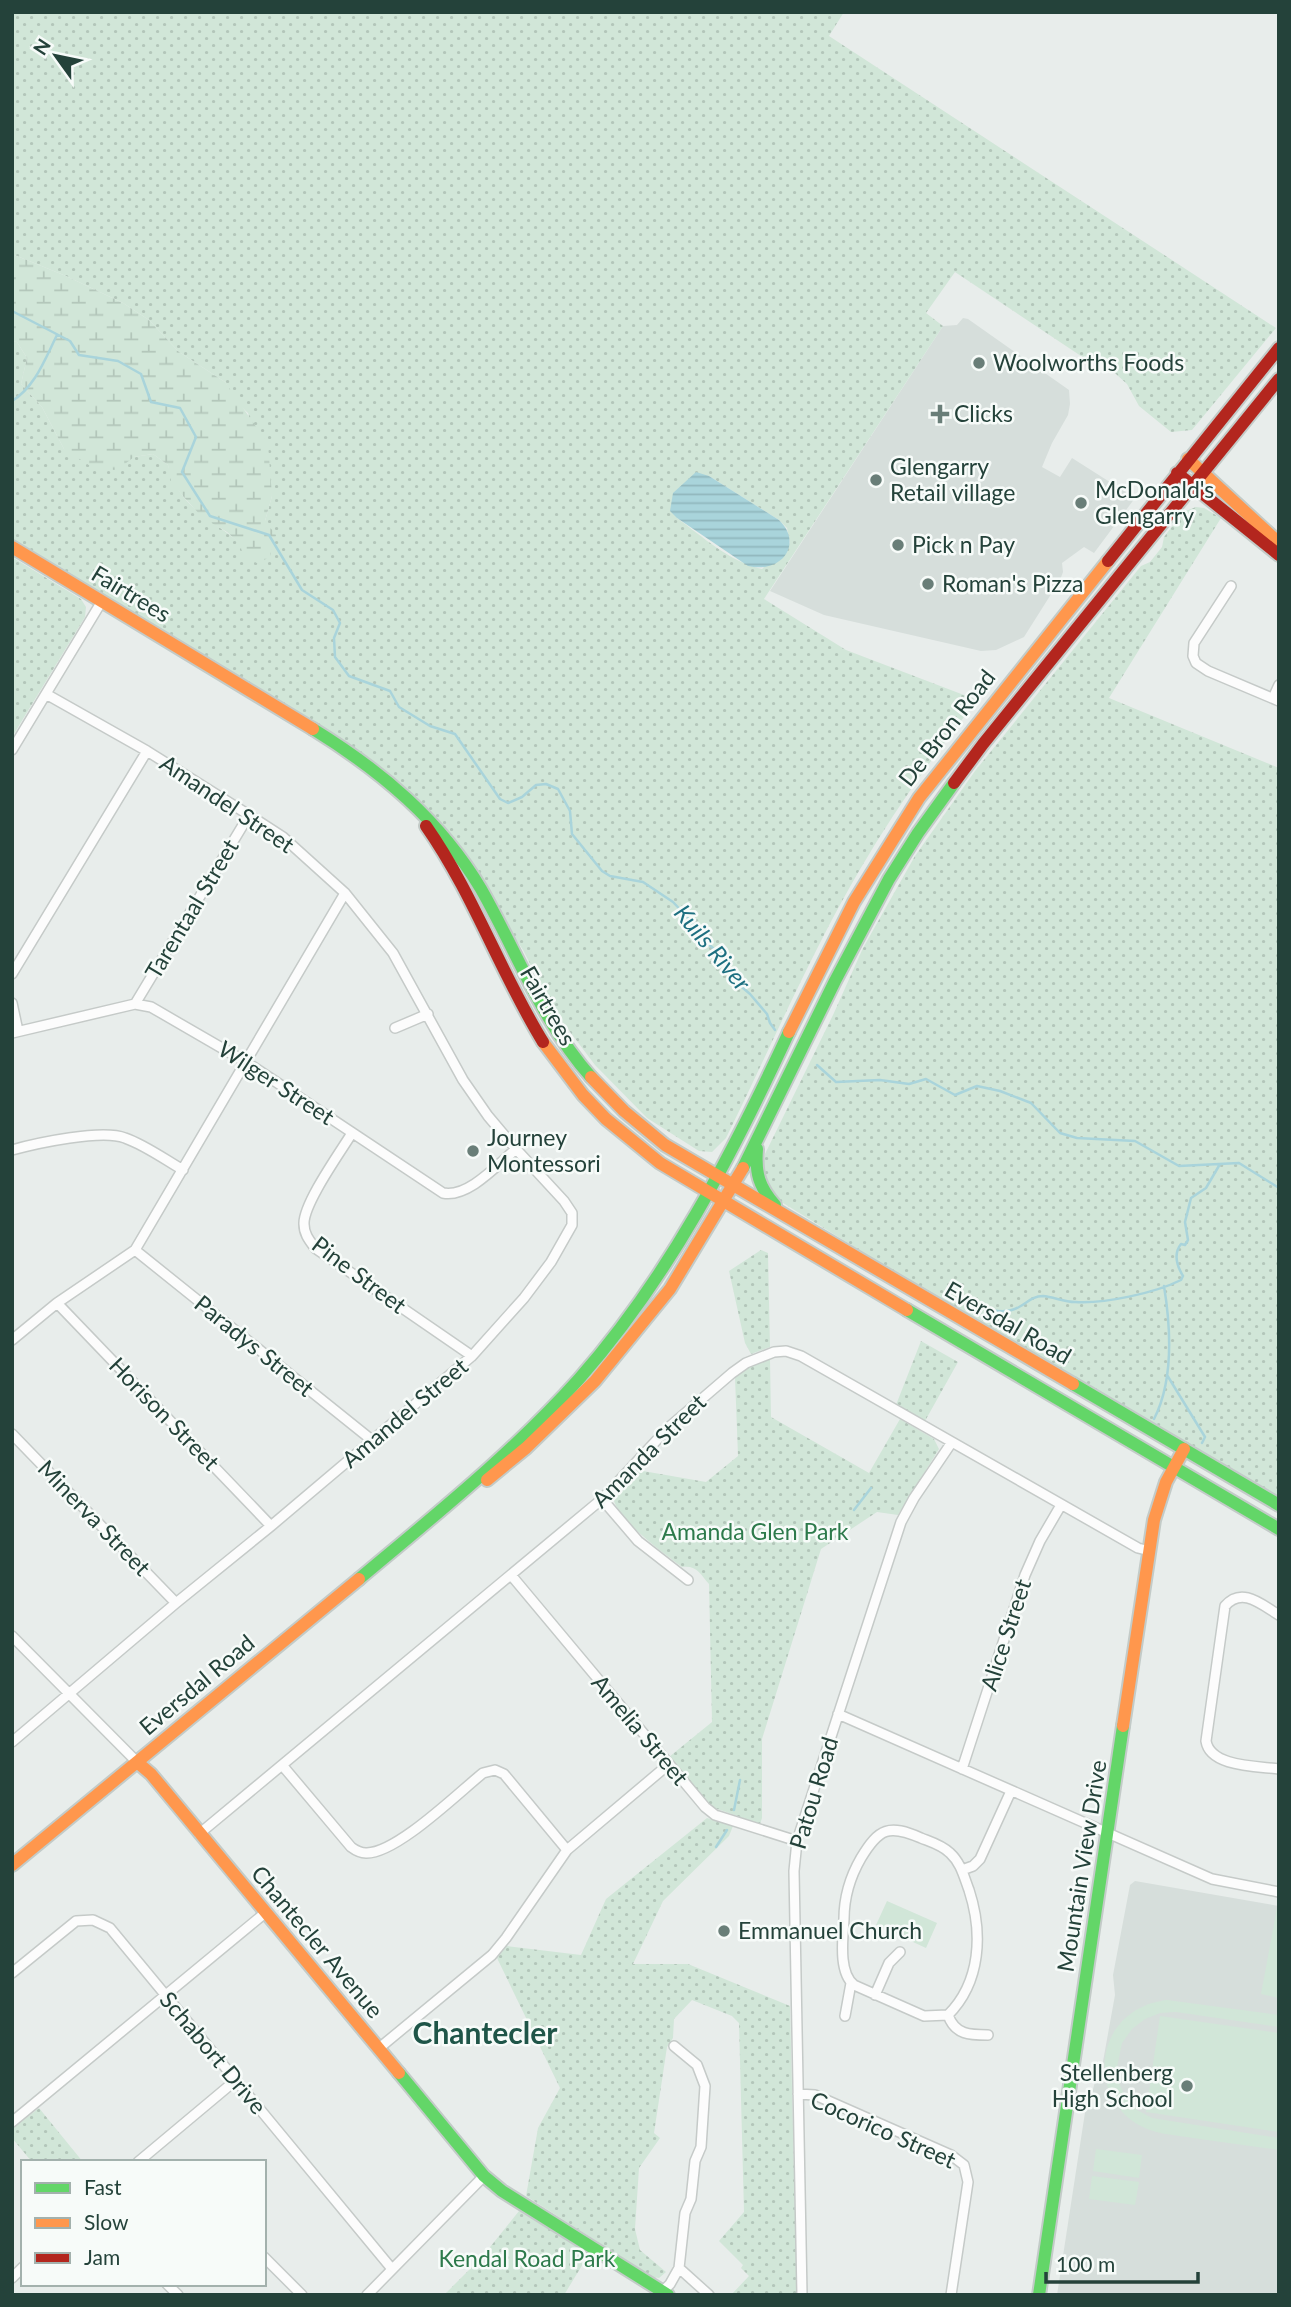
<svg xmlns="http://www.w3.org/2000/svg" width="1291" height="2307" font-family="Lato,sans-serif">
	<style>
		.built { fill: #d6dedb }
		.grass { fill: url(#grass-dots); fill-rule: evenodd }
		.wetland { fill: url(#wetland-marsh) }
		.pitch { fill: #d1e6d8 }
		.water { fill: url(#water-rules) }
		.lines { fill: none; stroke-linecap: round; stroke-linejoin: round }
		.stream { stroke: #a9d4db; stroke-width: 2.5 }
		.street-casing { stroke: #c5cac8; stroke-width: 12 }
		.fast-casing { stroke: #c3cbc8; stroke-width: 16 }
		.slow-casing { stroke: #c3cbc8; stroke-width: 16 }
		.jam-casing { stroke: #c3cbc8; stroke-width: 16 }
		.street { stroke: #fcfcfc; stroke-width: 9 }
		.fast { stroke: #63d668; stroke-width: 12 }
		.slow { stroke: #ff974d; stroke-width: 12 }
		.jam { stroke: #b3261e; stroke-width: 12 }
		.poi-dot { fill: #697e78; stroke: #f7fbf9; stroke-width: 2.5 }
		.labels { text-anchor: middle; stroke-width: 5; stroke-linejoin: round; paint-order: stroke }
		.poi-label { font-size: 23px; fill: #24423a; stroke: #f7fbf9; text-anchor: start }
		.street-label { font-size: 23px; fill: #24423a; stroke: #f7fbf9 }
		.park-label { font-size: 23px; fill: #2d7a4b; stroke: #f7fbf9 }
		.water-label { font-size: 24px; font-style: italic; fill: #1c6f80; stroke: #f7fbf9 }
		.district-label { font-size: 30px; font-weight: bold; fill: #1f5548; stroke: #f7fbf9 }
	</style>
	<defs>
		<pattern id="grass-dots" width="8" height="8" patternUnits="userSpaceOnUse" patternTransform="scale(1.75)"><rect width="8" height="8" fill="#d1e6d8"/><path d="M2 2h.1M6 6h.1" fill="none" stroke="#b3c6ba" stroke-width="1.8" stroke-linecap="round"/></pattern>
		<pattern id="wetland-marsh" width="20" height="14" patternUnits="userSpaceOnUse" patternTransform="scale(1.75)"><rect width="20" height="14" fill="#d1e6d8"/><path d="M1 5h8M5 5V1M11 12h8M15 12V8" fill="none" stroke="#b3c6ba"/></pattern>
		<pattern id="water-rules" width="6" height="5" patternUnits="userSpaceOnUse" patternTransform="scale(1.75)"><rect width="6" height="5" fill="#a9d4db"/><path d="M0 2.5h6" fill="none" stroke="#91b7bd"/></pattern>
	</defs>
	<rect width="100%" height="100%" fill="#e8edeb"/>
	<path class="built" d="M963,318L968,319L1069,390L1070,404L1068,415L1052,443L1042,467L1060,477L1072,458L1135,498L1094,553L1084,547L1062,563L1063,572L1060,580L1024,637L996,650L981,651L824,615L770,591L943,326L957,325Z
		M1135,1881L1279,1906V2295H1057L1088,2093H1092L1096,2078H1100L1115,1995L1113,1975L1130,1885Z"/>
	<path class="grass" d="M12,12H844L829,36L1276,328L1192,430L1171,432L1139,406L1127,384L1106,365L1081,356L955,272L926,313L943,326L764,599L846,650L977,700C934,755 894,811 859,871C809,957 770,1049 726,1138L712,1152L699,1151L647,1118L595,1065L555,1012L523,950L440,823L392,776L319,724L12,539V341L17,342L27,358L21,384L42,407L64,449L134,457L153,454L168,465C178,507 211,518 241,544L265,521L272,496L248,413L237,403L225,382L179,352L149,320L123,303L66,276L12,254ZM709,476L779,520L787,528L790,543L762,569C730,562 703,537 677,518Z
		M1196,507L1204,508L1221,518L1109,698L1279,768V1498L887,1267L770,1195L762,1175L765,1154L833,1015L863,948L915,856L975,771L1141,566L1150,562L1162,547L1164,537L1183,512Z
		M12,557L81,599L86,607L85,617L12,737Z
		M761,1250L768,1253L770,1347L751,1354L745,1343L729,1271Z
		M921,1341L958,1362L925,1421L896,1405Z
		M770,1359L771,1417L869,1473L900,1419L934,1439L939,1449L898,1515L877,1512L821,1549L762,1739V1818L760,1824L712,1807L669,1757L712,1722L709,1584C700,1574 697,1565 682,1567C665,1554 614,1518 613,1496L638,1467L643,1471L706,1482L738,1456L735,1377L753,1365Z
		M707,1818L733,1826L729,1836L663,1901L633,1964H688L790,2006L797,2295H731L749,2276L741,2268L743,2265L719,2241L744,2212L739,2023L732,2016L692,2000L674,2019L673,2038L667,2047L654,2133L660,2138L639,2168L635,2229L640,2250L666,2272L659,2278L653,2277L526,2196L538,2128L560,2088L497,1958L506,1946L581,1955L606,1899Z
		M39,2108L83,2162H32L12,2138V2129Z
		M519,2211L589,2254L564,2295H444L482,2257Z"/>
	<path class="wetland" d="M12,254L66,276L123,303L149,320L179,352L225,382L268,444L272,496L265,521L276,535L270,556L259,564L243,556L240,544L227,532L203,518L182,495L171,481L168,465L153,454L134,457L117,470L95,469L64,449L42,407L21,384L27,358L17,342L12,341Z"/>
	<path class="pitch" d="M887,1901L937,1923L926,1948L876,1925Z
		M1277,1908L1279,1909V1998L1261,1994Z
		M1167,2000L1279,2015V2027L1176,2012L1160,2013L1145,2019L1132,2029L1122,2043L1117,2067L1119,2083L1126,2098L1137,2110L1152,2118L1279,2138V2150C1250,2146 1221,2142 1193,2138C1177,2135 1160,2135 1145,2128C1112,2114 1096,2076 1109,2042C1119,2017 1141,2003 1167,2000Z
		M1160,2016L1279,2033V2132L1146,2112Z
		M1096,2149L1142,2155L1139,2178L1093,2171Z
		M1092,2176L1139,2182L1135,2205L1089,2199Z"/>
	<path class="water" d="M696,472L709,476L779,520C804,544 781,574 748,566L677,518L670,511L673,493Z"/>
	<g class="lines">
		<path class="stream" d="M12,311L70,341L79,355L118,361L141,374L151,402L180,408L196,437L182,472L210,516L269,535L302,590L333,610L340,623L334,638L335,657L349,676L390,691L399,707L430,726L455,734L500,799L508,803L522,797L536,785L546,784L558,789L570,811L572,834L602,871L610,876L643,882L673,902L690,920L703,940L723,956L736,982L750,994L767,1014L770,1023L775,1030
			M12,401C35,387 45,359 57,335
			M817,1065L836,1082L880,1080L909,1084L926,1079L955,1095L977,1086L1000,1091L1031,1103L1060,1133L1077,1138L1135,1141L1179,1166L1239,1163L1279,1188
			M959,1302L962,1297C979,1305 999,1318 1019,1307C1027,1303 1032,1296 1043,1296C1054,1297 1064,1302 1075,1302C1104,1304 1155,1293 1181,1280L1183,1276C1177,1266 1173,1254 1181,1244L1185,1245L1188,1240L1185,1222L1191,1198L1206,1188L1220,1164
			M1167,1375L1205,1437L1202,1443
			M1154,1419C1174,1380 1171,1329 1164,1286
			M854,1510L871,1488
			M734,1810L740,1780
			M716,1847L727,1830"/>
		<defs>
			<path id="street" d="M1231,586L1194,643L1193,656L1196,663L1208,671L1279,701
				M1273,698L1279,685
				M12,750L102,601
				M12,974L147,751
				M12,1003L18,1031
				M135,1004L249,815
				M395,1028L428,1014
				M12,1033L135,1004L151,1007L246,1062L443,1193C468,1198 497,1165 516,1149
				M352,1133C341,1151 303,1204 304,1224C304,1234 309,1240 315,1248L472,1356
				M12,1150C37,1143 102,1129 125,1138C145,1145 164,1159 183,1170
				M135,1250L373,1441
				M57,1303L271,1526
				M12,1340L57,1303L135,1250L345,893
				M12,1434L176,1603
				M602,1499L638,1541L688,1580
				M511,1575L705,1807L715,1815L797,1841
				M1279,1615C1262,1605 1242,1586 1225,1606L1206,1741C1210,1767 1257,1766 1279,1769
				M12,1636L137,1762
				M838,1714L1212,1879L1279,1892
				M12,1742L176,1603L271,1526L472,1356L524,1298L551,1262L572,1225V1213L564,1201L516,1149L488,1116L463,1080L393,953L345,893L283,837L249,815L147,751L46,694
				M282,1765L351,1847C355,1850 360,1853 366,1853C396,1854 458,1793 483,1773L495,1770L504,1774L567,1850
				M962,1769L1025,1575L1040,1541L1061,1505
				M199,1834L602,1499L668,1428L732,1373L746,1363L774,1352L786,1351L801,1356L1138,1548L1150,1551
				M962,1870L973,1866L980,1859L1011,1791
				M12,1973L76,1921L93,1920L110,1928L392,2269
				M875,1995L889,1963L900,1952
				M948,2015L924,2016L854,1985C838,1972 843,1938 844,1919C844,1896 850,1877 861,1858C879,1828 889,1824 921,1838C931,1842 942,1845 950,1853C961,1863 964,1877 969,1890C983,1933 981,1982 948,2015C955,2035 970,2035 988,2035
				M845,2016L851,1983
				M378,2049L492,1955L506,1938L567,1850L669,1764
				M798,2094L815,2095L951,2155L964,2165L968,2182L951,2295
				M12,2122L265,1913
				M138,2162L236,2080
				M264,2257L302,2295
				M679,2268L709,2295
				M12,2278L23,2267
				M167,2284L178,2295
				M660,2294L670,2284L679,2268L685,2213L691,2199L695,2161L701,2147L705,2086L697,2065L674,2046
				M367,2295L484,2176
				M802,2295L794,1871L797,1841L901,1522L914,1498L952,1442"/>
			<path id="fast" d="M313,729C381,771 440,820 481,889C517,952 542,1022 591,1077
				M757,1149C755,1173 759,1187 775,1205
				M743,1168L835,981L889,879L918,833L954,783
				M907,1310L1279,1529
				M1073,1384L1279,1505
				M359,1579C434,1516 513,1453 579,1379C669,1277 732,1155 789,1032
				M399,2073L484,2176L502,2191L668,2295
				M1039,2295L1123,1726"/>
			<path id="slow" d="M1188,459L1279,543
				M12,547L313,729
				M789,1032L854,902L919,798L1108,561
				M543,1042L583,1095L606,1119L660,1163L907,1310
				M591,1077L624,1111L665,1145L1073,1384
				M487,1480L526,1448L595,1381L670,1289L743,1168
				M1123,1726L1154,1520L1166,1482L1184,1449
				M137,1762L151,1774L399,2073
				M12,1865L359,1579"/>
			<path id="jam" d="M1177,473L1279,555
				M1108,561L1279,348
				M954,783L983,744L1279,379
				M426,826C473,893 500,972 543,1042"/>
		</defs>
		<use href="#street" class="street-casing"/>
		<use href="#fast" class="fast-casing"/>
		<use href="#slow" class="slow-casing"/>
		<use href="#jam" class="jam-casing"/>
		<use href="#street" class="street"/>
		<use href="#fast" class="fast"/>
		<use href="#slow" class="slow"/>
		<use href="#jam" class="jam"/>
	</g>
	<g class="poi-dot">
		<circle cx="979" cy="363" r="7"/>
		<path d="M936.5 403.5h7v7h7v7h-7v7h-7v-7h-7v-7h7z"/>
		<circle cx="876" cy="480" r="7"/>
		<circle cx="1081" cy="503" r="7"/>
		<circle cx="898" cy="545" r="7"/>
		<circle cx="928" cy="584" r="7"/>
		<circle cx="473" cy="1151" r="7"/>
		<circle cx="724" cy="1931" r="7"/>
		<circle cx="1187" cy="2086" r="7"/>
	</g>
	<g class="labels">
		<g class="poi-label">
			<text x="993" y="371">Woolworths Foods</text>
			<text x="954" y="422">Clicks</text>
			<text x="890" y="475">Glengarry<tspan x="890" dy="26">Retail village</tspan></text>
			<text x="1095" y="498">McDonald's<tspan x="1095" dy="26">Glengarry</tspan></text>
			<text x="912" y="553">Pick n Pay</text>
			<text x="942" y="592">Roman's Pizza</text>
			<text x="487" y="1146">Journey<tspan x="487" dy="26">Montessori</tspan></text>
			<text x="738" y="1939">Emmanuel Church</text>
			<text x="1173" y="2081" text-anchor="end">Stellenberg<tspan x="1173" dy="26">High School</tspan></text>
		</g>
		<g class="street-label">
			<text transform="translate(131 594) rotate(31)" y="8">Fairtrees</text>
			<text transform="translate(947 728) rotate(-52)" y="8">De Bron Road</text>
			<text transform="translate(227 804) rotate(34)" y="8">Amandel Street</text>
			<text transform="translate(192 909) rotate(-59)" y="8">Tarentaal Street</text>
			<text transform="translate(548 1006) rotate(60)" y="8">Fairtrees</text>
			<text transform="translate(276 1083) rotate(33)" y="8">Wilger Street</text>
			<text transform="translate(359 1275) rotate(37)" y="8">Pine Street</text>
			<text transform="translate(1008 1323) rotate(30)" y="8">Eversdal Road</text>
			<text transform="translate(254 1346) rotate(39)" y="8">Paradys Street</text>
			<text transform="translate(405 1413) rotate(-40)" y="8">Amandel Street</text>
			<text transform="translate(164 1414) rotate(46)" y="8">Horison Street</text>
			<text transform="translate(649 1451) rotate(-45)" y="8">Amanda Street</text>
			<text transform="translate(94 1518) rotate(46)" y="8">Minerva Street</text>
			<text transform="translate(1006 1635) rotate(-72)" y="8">Alice Street</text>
			<text transform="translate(197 1685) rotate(-40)" y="8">Eversdal Road</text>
			<text transform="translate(640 1730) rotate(50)" y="8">Amelia Street</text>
			<text transform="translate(814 1793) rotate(-73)" y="8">Patou Road</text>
			<text transform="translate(1082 1866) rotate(-81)" y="8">Mountain View Drive</text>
			<text transform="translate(317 1942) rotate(50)" y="8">Chantecler Avenue</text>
			<text transform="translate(213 2053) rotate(50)" y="8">Schabort Drive</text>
			<text transform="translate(883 2130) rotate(24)" y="8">Cocorico Street</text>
		</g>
		<g class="park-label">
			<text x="755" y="1540">Amanda Glen Park</text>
			<text x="527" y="2267">Kendal Road Park</text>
		</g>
		<g class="water-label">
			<text transform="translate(712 948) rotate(50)" y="8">Kuils River</text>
		</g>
		<g class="district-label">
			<text x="485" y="2044">Chantecler</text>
		</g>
	</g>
	<rect width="1291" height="2307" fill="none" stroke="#24423a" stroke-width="28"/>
	<rect x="21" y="2160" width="245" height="126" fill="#f7fbf9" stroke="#a3b1ad" stroke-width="2"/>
	<rect x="35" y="2183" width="35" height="10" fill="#63d668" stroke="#a3b1ad" stroke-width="2"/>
	<text x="84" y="2195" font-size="21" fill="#24423a">Fast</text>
	<rect x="35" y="2218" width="35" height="10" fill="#ff974d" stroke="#a3b1ad" stroke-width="2"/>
	<text x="84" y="2230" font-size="21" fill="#24423a">Slow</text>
	<rect x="35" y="2253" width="35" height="10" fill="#b3261e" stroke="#a3b1ad" stroke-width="2"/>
	<text x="84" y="2265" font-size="21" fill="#24423a">Jam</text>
	<g transform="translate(56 56) rotate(303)" stroke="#f7fbf9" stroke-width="5" paint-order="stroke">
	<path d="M0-5L12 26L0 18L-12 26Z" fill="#24423a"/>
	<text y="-10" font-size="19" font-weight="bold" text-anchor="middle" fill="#24423a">N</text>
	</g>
	<path d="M1046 2272v10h152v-10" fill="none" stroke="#24423a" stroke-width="3.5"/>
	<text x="1056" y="2272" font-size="21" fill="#24423a" stroke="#f7fbf9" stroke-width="5" paint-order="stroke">100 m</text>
</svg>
